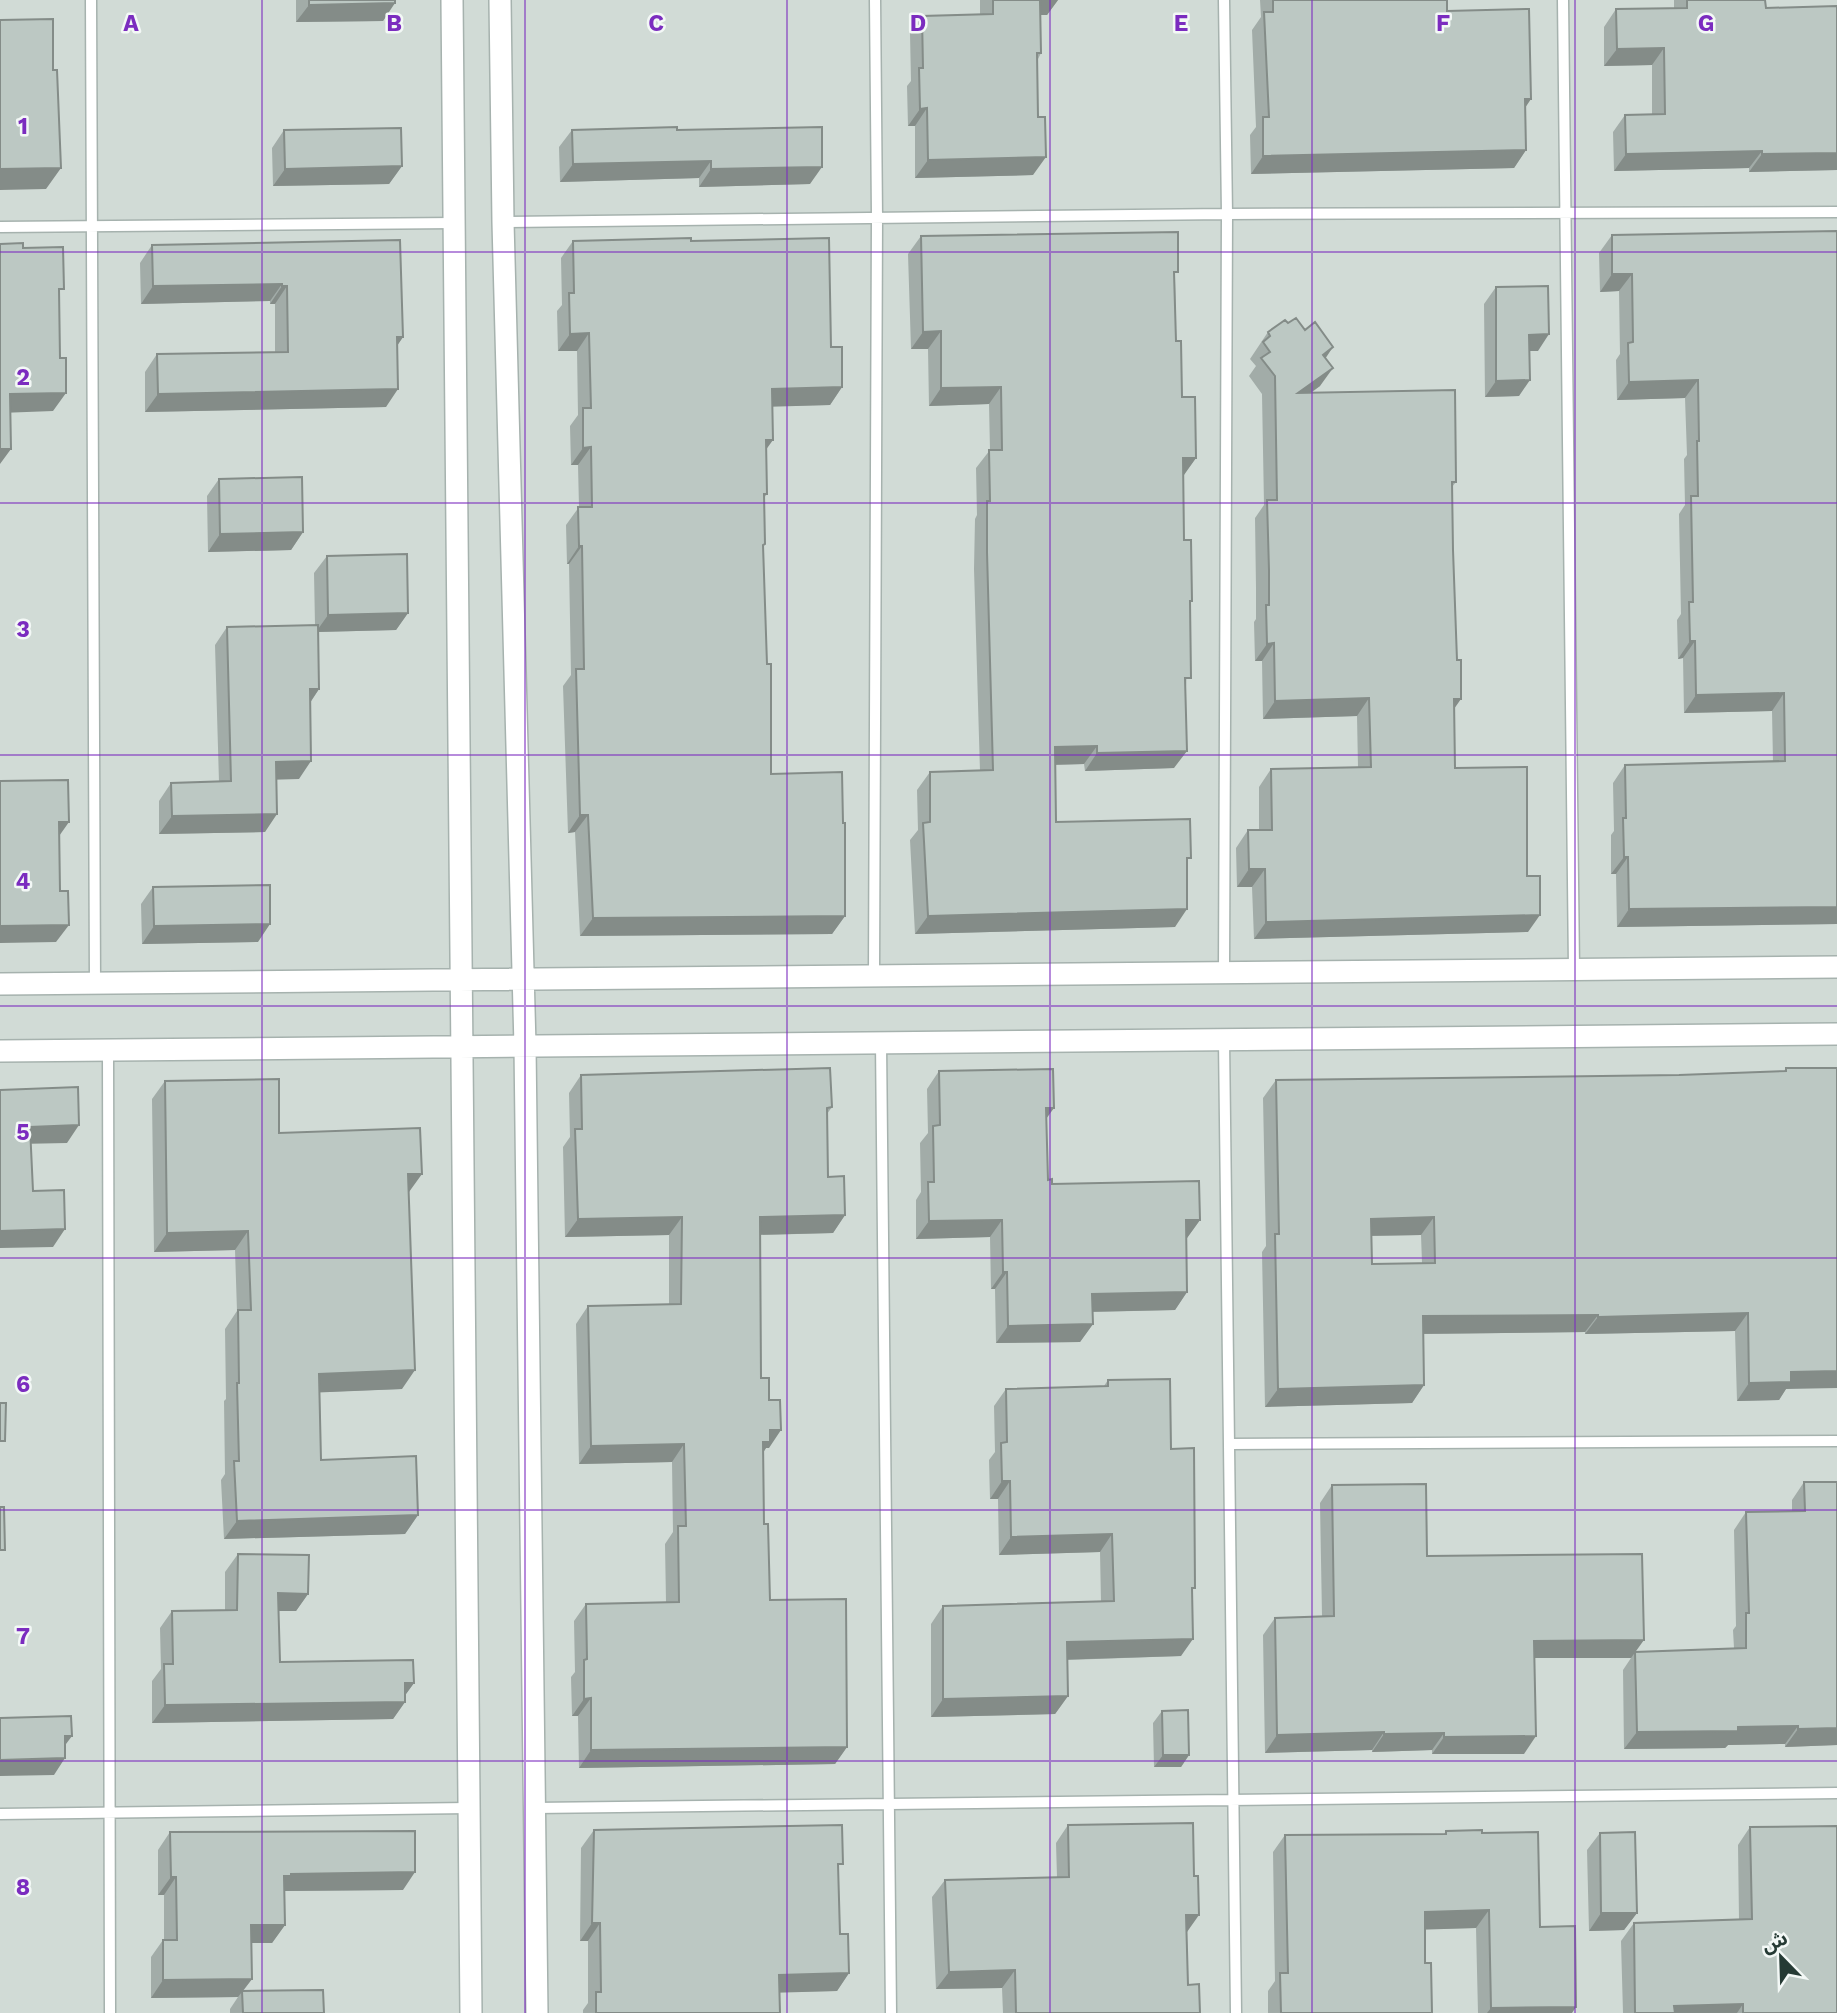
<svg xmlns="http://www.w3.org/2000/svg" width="1837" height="2013" font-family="'Work Sans','Noto Sans Arabic',sans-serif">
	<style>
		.built { fill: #d1dbd6 }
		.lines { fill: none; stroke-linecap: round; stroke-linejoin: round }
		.service-casing { stroke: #a6b2ae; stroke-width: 13 }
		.tertiary-casing { stroke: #a6b2ae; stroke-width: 24 }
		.service { stroke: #fff; stroke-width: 10 }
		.tertiary { stroke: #fff; stroke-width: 21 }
		.wall { fill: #a2aca8; fill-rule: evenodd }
		.shaded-wall { fill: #848c88 }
		.building { fill: #bcc8c3; stroke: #848c88; stroke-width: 2; fill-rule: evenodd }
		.grid { fill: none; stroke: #7b2cbf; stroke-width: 2; stroke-opacity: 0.55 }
		.grid-label { font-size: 23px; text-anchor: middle; font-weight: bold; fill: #7b2cbf; stroke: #f3f8f6; stroke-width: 5; stroke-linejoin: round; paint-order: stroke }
	</style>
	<rect width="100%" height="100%" fill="#e3ebe7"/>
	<path class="built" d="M0,0H1837V2013H0Z"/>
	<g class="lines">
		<defs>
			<path id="service" d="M91,0L95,983
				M1224,0L1227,214L1224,973
				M1563,0L1574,969
				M503,222L1227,214L1837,212
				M0,227L455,223
				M874,976L877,217L875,0
				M1224,1040L1236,2013
				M881,1043L891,2013
				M108,1050L110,2013
				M1230,1444L1837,1441
				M535,1808L1837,1793
				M0,1814L469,1808"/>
			<path id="tertiary" d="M452,0L471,2013
				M500,0L503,222L525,1046L537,2013
				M0,984L1837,967
				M0,1051L1837,1034"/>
		</defs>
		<use href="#service" class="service-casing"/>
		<use href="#tertiary" class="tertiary-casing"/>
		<use href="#service" class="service"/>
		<use href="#tertiary" class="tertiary"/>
	</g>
	<path class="wall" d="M296,0H395L383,21L296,22Z
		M980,0H1058L1047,15H1040L1041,53L1038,59L1033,175L915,178V126H908L907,86L911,81L910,33L922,16L980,14Z
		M1260,0H1447V11L1525,108L1526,150L1514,168L1251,174L1250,135L1256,127L1252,30L1261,17Z
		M1674,0H1765L1766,8L1837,6V170L1749,172V168L1614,171L1613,132L1625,115L1652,114V65L1604,66V27L1616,9L1674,8Z
		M284,130L402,166L389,184L273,186L272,148Z
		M572,130H677L810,184L699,187V178L560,182L559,147Z
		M1837,231V924L1617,927L1616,874H1611V835L1614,831L1613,783L1625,765L1773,762L1772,711L1684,713L1683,658L1678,659L1677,620L1681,614L1679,514L1685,505L1684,459L1687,455L1685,398L1617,400L1616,360L1620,354L1619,291L1600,292L1599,253L1612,235Z
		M921,236L1175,278L1176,341L1182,397L1196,458L1183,475L1184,540L1190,605L1186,686L1174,768L1085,771L1084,764L1055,765L1056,822L1187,864L1175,927L915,934L910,840L918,830L917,790L930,772L980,771L974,569L975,519L977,515L976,468L990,450L989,404L929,406L928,349H911L908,254Z
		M400,240L403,337L397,345L386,407L145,412V372L157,354L275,352V304H270V301L141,304L140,263L152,245Z
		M573,241H691L831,347L842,387L830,405L772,406L766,450L767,494L764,498L765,544L763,547L771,774L845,916L832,934L580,936L575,832L568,833L563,686L571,675L569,564H567L566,525L579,507L578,465H571L570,426L578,415L577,351H558L557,311L562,305L561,258Z
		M1496,287L1538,351H1530L1519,396L1485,397L1484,304Z
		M1288,323L1325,358L1320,386L1311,393L1456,482L1452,487L1455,768L1527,876L1528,932L1254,939L1252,887H1237L1236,848L1248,830H1259V787L1271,769L1358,767L1357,716L1263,719L1262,661H1255L1254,622L1256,619V588L1255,518L1264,505L1262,394L1249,376L1256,366L1250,359L1268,332Z
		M219,479L303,532L291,550L208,552L207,496Z
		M327,556L408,613L396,630L318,632L319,689L310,703L299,779H277L265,832L159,834V801L171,783L219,782L215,645L227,627L315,625L314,573Z
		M153,887L258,942L142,944L141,904Z
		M1786,1068V1389L1779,1400L1737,1401L1735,1331L1585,1334V1332L1423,1334L1424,1385L1412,1403L1265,1407L1262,1252L1266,1246L1263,1098L1276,1080L1679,1075L1784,1071ZM1421,1235L1422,1263L1372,1264L1371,1236Z
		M939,1071L1046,1119L1048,1180L1052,1184L1200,1220L1187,1238H1186L1187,1292L1175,1310L1092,1312L1093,1324L1080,1342L996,1343L995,1289H991L990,1237L916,1239V1200L921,1192L920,1143L928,1133L927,1089Z
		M581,1075L832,1107L827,1114L828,1177L845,1215L833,1233L760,1235L761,1378L769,1448H766L763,1453L764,1524L770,1600L847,1747L835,1764L579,1768L578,1716H572L571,1677L575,1672L574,1621L586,1604L666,1602L665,1544L673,1532L672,1462L579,1464L576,1324L588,1306L669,1304V1235L565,1237L563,1147L570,1137L569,1093Z
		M165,1081L409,1192L402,1389L320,1392L321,1460L418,1515L405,1534L224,1539L221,1480L225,1474L224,1401L226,1399L225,1329L237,1311L235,1250L154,1252L152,1099Z
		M1108,1380L1171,1449L1192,1591L1181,1656L1067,1660L1068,1696L1055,1714L931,1717V1624L943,1606L1101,1602L1100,1552L999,1555L998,1499H990L989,1460L995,1452L994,1406L1006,1389L1104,1386Z
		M1804,1482H1837V1745L1785,1747V1744L1728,1745L1725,1748L1624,1749L1623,1670L1631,1658H1534L1524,1754H1432V1750L1372,1752V1750L1265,1753L1263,1635L1275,1618L1322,1616L1320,1503L1332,1485L1427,1556L1636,1652L1734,1648L1733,1630L1736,1626L1734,1530L1746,1512L1792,1511V1500Z
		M238,1554L308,1594L296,1611H278L280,1662L414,1683L405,1695V1702L393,1719L152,1723V1681L161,1669L160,1628L172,1611L225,1610V1572Z
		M1162,1711L1189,1755L1181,1767H1154L1153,1723Z
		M1068,1825L1187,1932L1188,1985L1200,2013H1003L1002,1988L936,1989L932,1897L945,1880L1057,1877L1056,1843Z
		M1750,1827L1837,2013H1623L1621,1941L1634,1923L1739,1919L1738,1845Z
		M594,1830L838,1871L840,1934L849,1973L837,1991L779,1992L780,2013H583V2010L588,2003V1941H580L581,1848Z
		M1446,1831L1482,1833L1540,1927L1572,2013H1478L1476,1928L1425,1929V1963L1432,2013H1268V1991L1275,1981L1273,1852L1285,1835L1444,1834Z
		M170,1832L403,1890L284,1891L285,1925L272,1943H251L252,1979L243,1991L324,2013H230V2009L238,1997L151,1998V1957L163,1940H164V1895H158V1850Z
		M1600,1833L1637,1913L1624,1930L1589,1931L1587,1850Z"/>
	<path class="shaded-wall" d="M1038,0H1058L1047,15H1028Z
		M395,3L383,21L296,22L309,5Z
		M1664,48L1652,65L1604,66L1617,49Z
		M1525,99H1531L1519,117Z
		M927,108L915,126H908L920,109Z
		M1526,150L1514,168L1251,174L1263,156Z
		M1762,151L1749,168L1614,171L1626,154Z
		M1837,153V170L1749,172L1762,154Z
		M1046,157L1033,175L915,178L928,160Z
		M711,161L699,178L560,182L573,164Z
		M402,166L389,184L273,186L285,169Z
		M822,167L810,184L699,187L711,169Z
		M61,168L46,189L0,190V169Z
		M1612,274H1632L1619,291L1600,292Z
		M282,284L270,301L141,304L153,286Z
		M282,286H287L275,304H270Z
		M941,331L928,349H911L923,332Z
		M589,333L577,351H558L570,334Z
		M1549,334L1538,351H1518L1529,335Z
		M397,337H403L391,355Z
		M1333,347L1321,365L1323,355Z
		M1333,368L1320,386L1285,410L1298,393Z
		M1530,380L1519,396L1485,397L1496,381Z
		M1698,380L1685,398L1617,400L1629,382Z
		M842,387L830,405L760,407L772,389Z
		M1001,387L989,404L929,406L941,388Z
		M398,389L386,407L145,412L158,394Z
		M66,393L53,411L0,413L10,394Z
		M766,440H773L760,458Z
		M591,447L578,465H571L583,448Z
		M0,449H11L0,464Z
		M1183,458H1196L1184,475L1170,476Z
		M303,532L291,550L208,552L220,534Z
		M579,546H582L569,564H567Z
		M408,613L396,630L316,632L328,615Z
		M1690,641H1695L1683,658L1678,659Z
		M1274,643L1262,661H1255L1267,644Z
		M310,689H319L307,707Z
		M1784,693L1772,711L1684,713L1696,695Z
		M1369,698L1357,716L1263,719L1275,701Z
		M1454,699H1461L1449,716Z
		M1097,746L1084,764L1043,765L1055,747Z
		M1187,751L1174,768L1085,771L1097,753Z
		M311,761L299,779L264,780L276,762Z
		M277,814L265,832L159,834L172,816Z
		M580,815H588L575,832L568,833Z
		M59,822H69L57,839Z
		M1624,857H1628L1616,874H1611Z
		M1249,869H1265L1252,887H1237Z
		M1837,907V924L1617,927L1629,909Z
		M1187,909L1175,927L915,934L928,916Z
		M1540,915L1528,932L1254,939L1266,922Z
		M845,916L832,934L580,936L593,918Z
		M270,924L258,942L142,944L154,926Z
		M69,925L56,942L0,943V926Z
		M1046,1108H1054L1041,1126Z
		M79,1125L67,1143L18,1144L30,1127Z
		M408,1174H422L409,1192Z
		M845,1215L833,1233L747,1235L760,1217Z
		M682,1217L669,1235L565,1237L578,1219Z
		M1434,1217L1421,1235L1359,1236L1371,1219Z
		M1002,1220L990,1237L916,1239L929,1221Z
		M1186,1220H1200L1187,1238H1173Z
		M65,1229L53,1247L0,1248V1231Z
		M248,1231L235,1250L154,1252L167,1233Z
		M1003,1272H1007L995,1289H991Z
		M1187,1292L1175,1310L1080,1312L1092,1294Z
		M1748,1313L1735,1331L1585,1334L1598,1317Z
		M1598,1315L1585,1332L1411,1334L1423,1316Z
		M1093,1324L1080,1342L996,1343L1008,1326Z
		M415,1370L402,1389L306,1393L319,1374Z
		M1837,1371V1388L1786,1389L1779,1400L1737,1401L1749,1383L1791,1372Z
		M1424,1385L1412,1403L1265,1407L1278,1389Z
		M770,1430H781L769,1448H766L758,1460H751Z
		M684,1444L672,1462L579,1464L591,1446Z
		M1002,1481H1010L998,1499H990Z
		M418,1515L405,1534L224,1539L237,1521Z
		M1112,1534L1100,1552L999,1555L1011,1537Z
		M278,1593L308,1594L296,1611H266Z
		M1193,1639L1181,1656L1054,1660L1067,1642Z
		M1644,1640L1631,1658H1522L1534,1641Z
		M405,1683H414L401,1701Z
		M1068,1696L1055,1714L931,1717L943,1699Z
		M591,1698L578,1716H572L584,1699Z
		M405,1702L393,1719L152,1723L165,1705Z
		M1798,1726L1785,1744L1728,1745L1725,1748L1624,1749L1637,1732L1738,1727Z
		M1837,1728V1745L1785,1747L1798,1729Z
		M1384,1732L1372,1750L1265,1753L1277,1735Z
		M1444,1733L1432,1750L1372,1752L1384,1734Z
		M65,1736H72L60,1752Z
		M1536,1736L1524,1754H1432L1444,1737Z
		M847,1747L835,1764L579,1768L591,1750Z
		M1163,1755H1189L1181,1767H1154Z
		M65,1758L54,1775L0,1776V1760Z
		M415,1872L403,1890L281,1891L284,1876L291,1874Z
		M171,1877H176L164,1895H158Z
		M1489,1910L1476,1928L1412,1930L1425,1912Z
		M1601,1913H1637L1624,1930L1589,1931Z
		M1186,1915H1199L1187,1932Z
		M592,1923H600L588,1941H580Z
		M251,1925H285L272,1943H239Z
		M1015,1970L1002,1988L936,1989L949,1972Z
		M849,1973L837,1991L767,1993L779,1975Z
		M252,1979L238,1997L151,1998L163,1980Z
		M1743,2004L1737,2013H1667L1674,2006Z
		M1576,2007L1572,2013H1487L1491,2008Z"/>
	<path class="building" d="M309,0H395V3L309,5Z
		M993,0H1040L1041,53H1037L1038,117H1045L1046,157L928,160L927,108L920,109L919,68H923L922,16L993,14Z
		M1273,0H1447V11L1529,9L1531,99H1525L1526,150L1263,156V117H1269L1264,12H1273Z
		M1687,0H1765L1766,8L1837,6V153L1762,154V151L1626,154L1625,115L1665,114L1664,48L1617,49L1616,9L1687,8Z
		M53,19V70H57L61,168L0,169V20Z
		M677,127V130L822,127V167L711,169V161L573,164L572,130Z
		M401,128L402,166L285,169L284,130Z
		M1837,231V907L1629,909L1628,857H1624L1623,818H1626L1625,765L1785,761L1784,693L1696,695L1695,641H1690L1689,602H1693L1691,496H1698L1697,441H1699L1698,380L1629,382L1628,343L1633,342L1632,274H1612V235Z
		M1178,232V272H1174L1176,341H1181L1182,397H1195L1196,458H1183L1184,540H1191L1192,601H1190L1191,678H1185L1187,751L1097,753V746L1055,747L1056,822L1190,819L1191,858H1187V909L928,916L923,823L930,822V772L993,770L987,552V501H990L989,450H1002L1001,387L941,388V331L923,332L921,236Z
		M691,238V241L829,238L831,347H842V387L772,389L773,440H766L767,494H764L765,544L763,545L767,664H771V774L842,772L843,823H845V916L593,918L588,815H580L576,669H584L582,546H579L578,507H592L591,447L583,448V408H591L589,333L570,334L569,293H574L573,241Z
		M400,240L403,337H397L398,389L158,394L157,354L288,352L287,286H282V284L153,286L152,245Z
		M23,243V248L63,247L64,289H59L60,358H66V393L10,394L11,449H0V244Z
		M1548,286L1549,334L1529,335L1530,380L1496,381V287Z
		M1296,318L1305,330L1315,322L1333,347L1323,355L1333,368L1298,393L1455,390L1456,482H1452L1453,550L1457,660H1461V699H1454L1455,768L1527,767V876H1540V915L1266,922L1265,869H1249L1248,830H1272L1271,769L1371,767L1369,698L1275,701L1274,643L1267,644L1266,605H1269V570L1267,500H1277L1275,376L1261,358L1270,352L1263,342L1270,336L1268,332L1285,320L1288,323Z
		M302,477L303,532L220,534L219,479Z
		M407,554L408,613L328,615L327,556Z
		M318,625L319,689H310L311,761L276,762L277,814L172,816L171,783L231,781L227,627Z
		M68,780L69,822H59L60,891H68L69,925L0,926V781Z
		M270,885V924L154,926L153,887Z
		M830,1068L832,1107L827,1108L828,1177L844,1176L845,1215L760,1217L761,1378H769V1400H780L781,1430H770V1442H763L764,1524H768L770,1600L846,1599L847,1747L591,1750V1698L584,1699V1660L587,1659L586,1604L679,1602L678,1526H686L684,1444L591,1446L588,1306L681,1304L682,1217L578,1219L575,1129H582L581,1075Z
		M1786,1068H1837V1371L1791,1372V1382L1749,1383L1748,1313L1598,1317V1315L1423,1316L1424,1385L1278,1389L1275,1234H1279L1276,1080L1679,1075L1786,1071ZM1434,1217L1435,1263L1372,1264L1371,1219Z
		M1053,1069L1054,1108H1046L1048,1180L1052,1179V1184L1199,1181L1200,1220H1186L1187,1292L1092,1294L1093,1324L1008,1326L1007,1272H1003L1002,1220L929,1221L928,1182H934L933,1126L940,1125L939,1071Z
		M279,1079V1133L420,1128L422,1174H408L415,1370L319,1374L321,1460L416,1456L418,1515L237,1521L234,1461H239L237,1383H239L238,1310H251L248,1231L167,1233L165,1081Z
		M78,1087L79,1125L30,1127L33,1191L64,1190L65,1229L0,1231V1090Z
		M1170,1379L1171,1449L1194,1448L1195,1588H1192L1193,1639L1067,1642L1068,1696L943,1699V1606L1114,1601L1112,1534L1011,1537L1010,1481H1002L1001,1443L1007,1442L1006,1389L1108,1386V1380Z
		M0,1403H6L5,1441H0Z
		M1804,1482H1837V1728L1798,1729V1726L1738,1727V1731L1637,1732L1635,1652L1746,1648V1613H1749L1746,1512L1805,1511Z
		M1426,1484L1427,1556L1642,1554L1644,1640L1534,1641L1536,1736L1444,1737V1733L1384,1734V1732L1277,1735L1275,1618L1334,1616L1332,1485Z
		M0,1507H4L5,1550H0Z
		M238,1554L309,1555L308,1594L278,1593L280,1662L413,1660L414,1683H405V1702L165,1705L164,1664H173L172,1611L237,1610Z
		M1188,1710L1189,1755H1163L1162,1711Z
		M71,1716L72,1736H65V1758L0,1760V1718Z
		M1193,1823L1194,1876H1198L1199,1915H1186L1188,1985L1199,1984L1200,2013H1016L1015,1970L949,1972L945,1880L1069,1877L1068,1825Z
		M842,1825L843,1864H838L840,1934H848L849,1973L779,1975L780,2013H596V1992H601L600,1923H592L594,1830Z
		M1837,1826V2013H1743V2004L1674,2006L1675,2013H1635L1634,1923L1752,1919L1750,1827Z
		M1482,1830V1833L1538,1832L1540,1927L1575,1926L1576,2007L1491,2008L1489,1910L1425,1912V1963H1431L1432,2013H1281L1280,1973H1288L1285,1835L1446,1834V1831Z
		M415,1831V1872L291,1874V1876H284L285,1925H251L252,1979L163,1980V1940H177L176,1877H171L170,1832Z
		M1635,1832L1637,1913H1601L1600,1833Z
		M323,1990L324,2013H243L242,1991Z"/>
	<path class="grid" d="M262,0V2013M525,0V2013M787,0V2013M1050,0V2013M1312,0V2013M1575,0V2013M0,252H1837M0,503H1837M0,755H1837M0,1006H1837M0,1258H1837M0,1510H1837M0,1761H1837"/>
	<g class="grid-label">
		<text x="131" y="31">A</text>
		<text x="394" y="31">B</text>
		<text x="656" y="31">C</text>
		<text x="918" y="31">D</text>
		<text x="1181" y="31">E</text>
		<text x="1443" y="31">F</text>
		<text x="1706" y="31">G</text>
		<text x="23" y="134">1</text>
		<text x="23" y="385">2</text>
		<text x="23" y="637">3</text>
		<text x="23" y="889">4</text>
		<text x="23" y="1140">5</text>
		<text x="23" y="1392">6</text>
		<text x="23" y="1644">7</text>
		<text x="23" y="1895">8</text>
	</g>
	<g transform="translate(1781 1957) rotate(337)" stroke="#f3f8f6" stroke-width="5" paint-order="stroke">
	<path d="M0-5L12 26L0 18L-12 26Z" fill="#253a34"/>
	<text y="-10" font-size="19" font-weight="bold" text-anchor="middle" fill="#253a34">ش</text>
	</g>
</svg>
